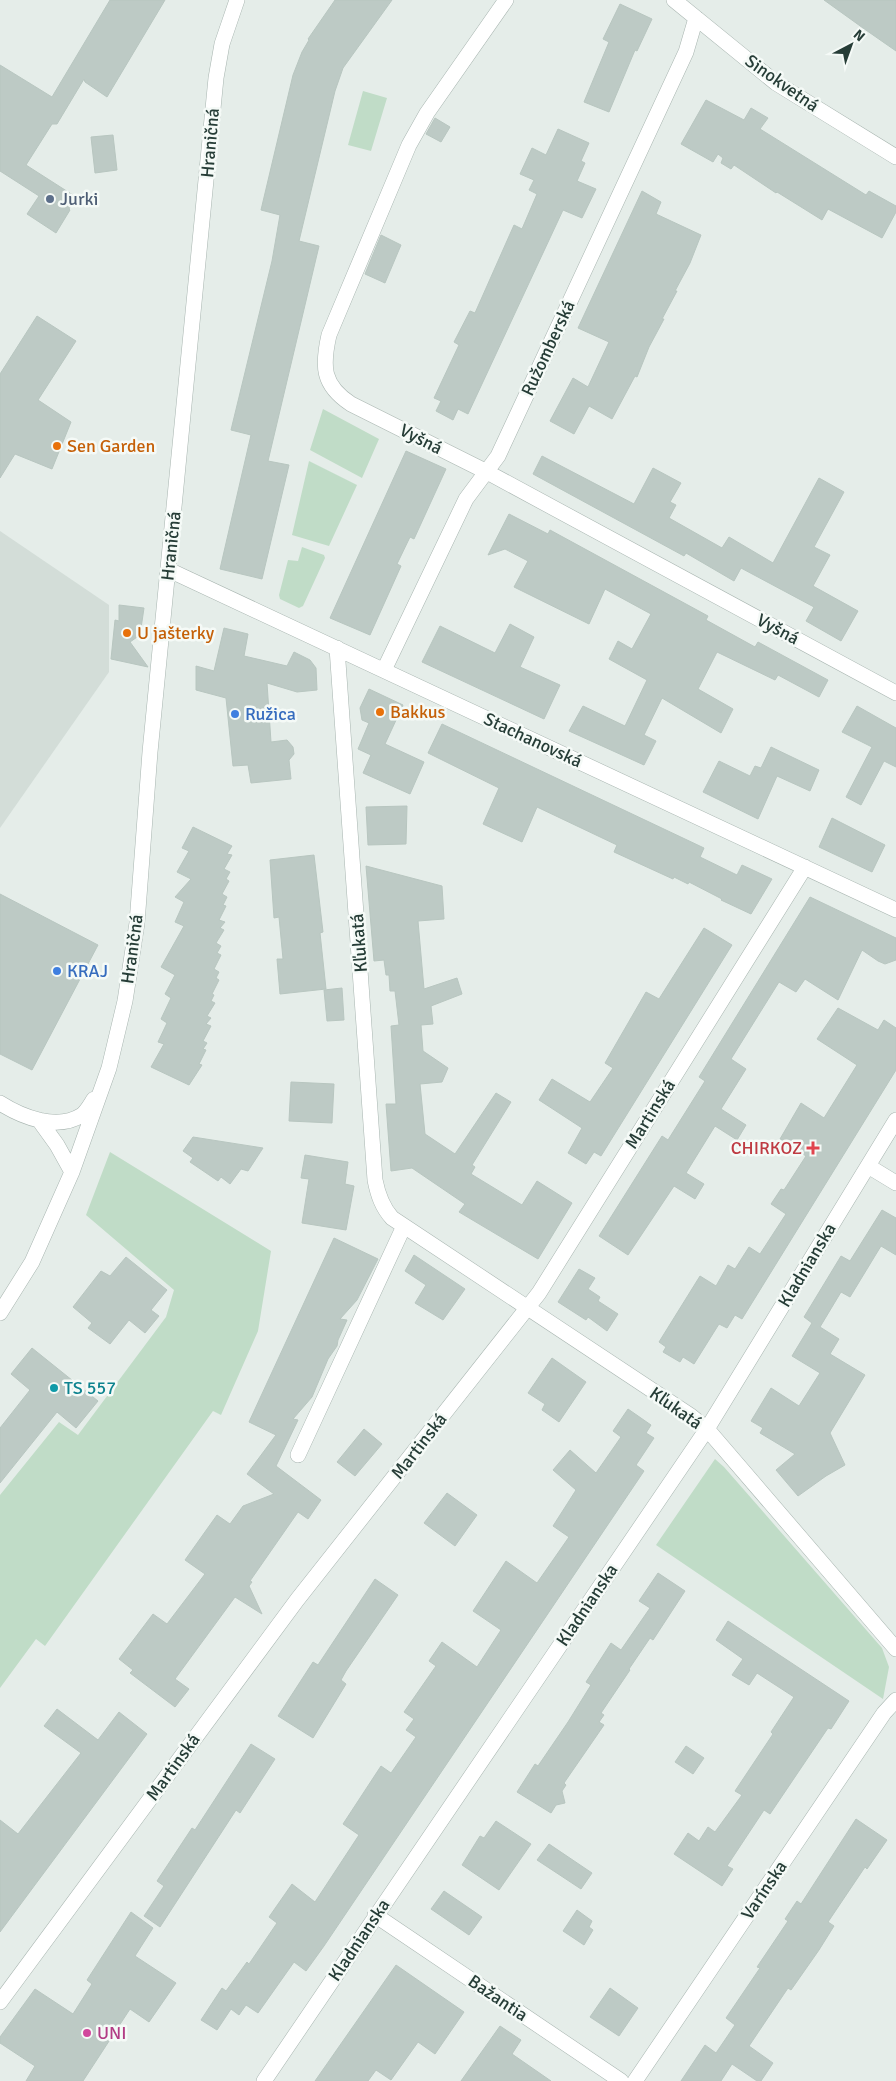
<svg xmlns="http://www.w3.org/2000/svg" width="896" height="2081" font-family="Signika,sans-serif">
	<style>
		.built { fill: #d3ddd8 }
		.green { fill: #c0dcc7 }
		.building { fill: #bdcac5; stroke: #b8c6c0 }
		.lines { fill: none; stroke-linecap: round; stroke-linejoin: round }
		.minor-casing { stroke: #a8b5b0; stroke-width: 16 }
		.minor { stroke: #fff; stroke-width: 15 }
		.service-dot { fill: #5c6f8a; stroke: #f5faf7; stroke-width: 2 }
		.food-dot { fill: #e8710a; stroke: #f5faf7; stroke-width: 2 }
		.shop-dot { fill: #3f7fe0; stroke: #f5faf7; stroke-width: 2 }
		.health-dot { fill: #e0444e; stroke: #f5faf7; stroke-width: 2 }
		.culture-dot { fill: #0f9aa8; stroke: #f5faf7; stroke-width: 2 }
		.hotel-dot { fill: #d1479c; stroke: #f5faf7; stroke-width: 2 }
		.labels { text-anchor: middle; stroke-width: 5; stroke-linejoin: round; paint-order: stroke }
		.street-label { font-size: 18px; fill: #263d37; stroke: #f5faf7 }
		.service-label { font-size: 18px; fill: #4e5e75; stroke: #f5faf7; text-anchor: start }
		.food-label { font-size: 18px; fill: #c56008; stroke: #f5faf7; text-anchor: start }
		.shop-label { font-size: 18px; fill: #366cbe; stroke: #f5faf7; text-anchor: start }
		.health-label { font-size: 18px; fill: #be3a42; stroke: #f5faf7; text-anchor: end }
		.culture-label { font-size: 18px; fill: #0d838f; stroke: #f5faf7; text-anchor: start }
		.hotel-label { font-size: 18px; fill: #b23c85; stroke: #f5faf7; text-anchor: start }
	</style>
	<rect width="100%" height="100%" fill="#e5ede9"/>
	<path class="built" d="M0,531L109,605V672L0,828Z"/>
	<path class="green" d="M363,91L387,98L371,151L348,145Z
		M323,409L379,439L362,478L310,450Z
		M309,461L357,485L329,546L292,535Z
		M302,547L324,555L325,558L303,606L299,608L280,599L279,595L288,560L298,561Z
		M110,1152L271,1251L258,1331L221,1415L213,1411L45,1646L36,1639L0,1688V1495L59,1422L78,1435L166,1317L174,1290L86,1215Z
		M715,1459L724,1467L882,1648L889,1667L883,1699L656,1545Z"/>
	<path class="building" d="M110,0H165L107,97L85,82L84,79L57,124H52L26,165L76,197L69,209L70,210L56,233L27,214L39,196L0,171V65L52,97Z
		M335,0H392L343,68L335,91L299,241L319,246L268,461L289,465L262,579L220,569L251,435L231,430L272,261L280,215L261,210L293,75L302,52L309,40L308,39Z
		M824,0H896V51L863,28Z
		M620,4L652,19L637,51L635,50L609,112L584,102L609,42L603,39Z
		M706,100L744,120L751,108L768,118L760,129L866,195L869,191L896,206V212L882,238L828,209L822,220L777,192L776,193L734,165L731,169L721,163L723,158L718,154L713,162L681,144Z
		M435,118L450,127L441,142L426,134Z
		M558,129L589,143L581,161L585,163L577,181L596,189L582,218L563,210L468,414L458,409L453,420L436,411L441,401L434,398L459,345L454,342L470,311L475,313L514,225L522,229L537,194L529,190L534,180L520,174L532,148L546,155Z
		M113,135L117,170L95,173L91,137Z
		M642,191L661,202L656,214L701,235L690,263L675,291H677L662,319H664L649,347L637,377L635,376L612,419L589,406L574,434L550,421L573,378L588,387L609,342L578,328Z
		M381,235L401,245L385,283L365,274Z
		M37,316L76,341L38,400L71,422L52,469L15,454L0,478V374Z
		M406,451L446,469L414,539L410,537L397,564L401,566L370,635L330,618Z
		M542,456L634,504L653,468L681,483L670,502L676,505L669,518L722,548L729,537L773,563L819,478L844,492L814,547L830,555L813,586L858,611L841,641L806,621L814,607L741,568L734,581L686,553L684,556L533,474Z
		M509,514L548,534L550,530L708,616L706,620L755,647L758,642L828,680L819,697L778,675L775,680L717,652L698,689L733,709L721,733L662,698L644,735L656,741L644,765L569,731L583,706L625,726L647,680L609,659L618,641L632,649L651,614L605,589L589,624L514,587L528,561L505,549L488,555Z
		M119,605L144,608L140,635L130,642L148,667L111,659L115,620L119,621Z
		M510,624L534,637L520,667L560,685L544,719L422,662L440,626L495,653Z
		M224,628L248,634L244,656L287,666L294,652L310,660L316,668L317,690L297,692L267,683L271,742L287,740L293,747L294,754L289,760L291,779L251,783L248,765L233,766L226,698L196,690V666L214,671Z
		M369,689L403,705L385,744L424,762L410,794L363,773L371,755L358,749L369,723L362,720L360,708Z
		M857,706L896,728V767L884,761L861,805L846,797L872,747L842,732Z
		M442,724L704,848L700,857L737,875L742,865L772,879L751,914L721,900L722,899L689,882L688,884L674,877L673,879L614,852L617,845L537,807L522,842L483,824L499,788L428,753Z
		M771,747L819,770L810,791L777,776L758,819L703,792L719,761L750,776L755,766L761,768Z
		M407,806L406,844L368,845L366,807Z
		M832,818L885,845L872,872L819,847Z
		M193,827L232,846L227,854L232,855L224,869L230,872L226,879L229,881L222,894L227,897L223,905L226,906L219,920L225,922L220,928L224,930L216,943L221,946L217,953L221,955L214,969L219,972L216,978L219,980L212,994L214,995L211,1001L215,1003L207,1016L211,1018L206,1024L211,1026L203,1041L207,1043L203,1049L206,1050L199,1064L202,1065L189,1085L151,1067L164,1044L158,1042L167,1023L161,1019L171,998L165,994L175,975L161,967L184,926L175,922L184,902L175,897L191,879L177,872L189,851L182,848Z
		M314,855L323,932L320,933L326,989L280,994L277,959H283L279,917L274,918L270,860Z
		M366,866L442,886L444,919L418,921L424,989L457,978L462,994L431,1006L433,1024L421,1025L423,1051L448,1068L442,1082L420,1084L425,1134L455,1154L496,1093L511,1102L472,1165L475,1167L471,1174L522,1205L537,1181L572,1203L538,1259L459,1212L465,1204L412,1168L391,1171L386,1104H396L391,1026L399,1025L395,991H390L389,975H386L384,960L374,961Z
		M0,894L98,945L32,1070L0,1054Z
		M810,897L896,938V960L885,964L878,961L862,950L838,1000L805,979L796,992L779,982L731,1059L746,1069L721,1109L746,1125L737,1140L715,1126L686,1173L704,1184L695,1199L674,1186L628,1255L599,1236L662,1136L668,1140L705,1081L699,1077Z
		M704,928L732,945L601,1156L594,1152L586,1164L568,1153L582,1128L539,1100L552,1079L590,1102L613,1068L605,1063L646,992L659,999Z
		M342,988L344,1020L327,1021L324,990Z
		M838,1008L878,1030L884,1020L896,1028V1070L742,1319L735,1315L727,1328L719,1324L694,1364L683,1357L680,1362L663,1352L666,1347L659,1342L700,1276L716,1286L728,1265L735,1269L749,1247L760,1254L786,1214L771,1204L781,1189L784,1190L806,1156L780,1139L801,1103L824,1118L857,1065L817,1039Z
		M291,1082L334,1084L332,1123L289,1121Z
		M193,1137L263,1148L248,1171L241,1169L230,1184L221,1177L218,1181L190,1162L193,1158L183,1151Z
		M305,1155L348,1162L345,1184L354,1186L346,1230L302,1223L309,1179L301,1178Z
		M882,1210L896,1218V1255L881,1246L850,1297L841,1292L820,1327L839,1339L830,1354L865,1375L830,1433L845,1465L826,1476L798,1496L776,1470L795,1454L760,1433L763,1428L751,1421L771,1388L799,1406L820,1373L792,1356L812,1323L804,1317L841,1256L850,1261Z
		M334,1238L378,1259L357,1300L340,1319L347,1320L338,1340L337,1346L328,1359L312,1397L293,1419L298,1420L276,1466L321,1500L308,1519L298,1512L250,1581L252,1582L249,1586L262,1614L235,1597L175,1679L189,1689L175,1707L130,1673L133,1670L119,1659L153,1614L167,1624L205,1574L185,1560L217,1515L230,1524L243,1506L274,1494L247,1474L276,1435L249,1422Z
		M414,1255L465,1289L443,1320L415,1303L426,1285L405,1271Z
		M126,1257L167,1290L151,1310L159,1316L145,1333L129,1320L110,1344L88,1328L92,1323L73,1307L101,1271L110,1276Z
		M579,1269L595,1278L588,1289L600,1297L598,1301L618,1314L607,1331L588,1317L586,1320L558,1302Z
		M32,1348L98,1401L76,1428L57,1412L0,1483V1428L30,1390L11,1374Z
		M552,1358L586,1382L559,1422L542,1410L545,1404L528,1393Z
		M628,1409L651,1425L646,1433L654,1438L636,1465L644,1471L324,1946L306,1971L294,1962L258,2013L246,2005L239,2015L231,2009L217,2030L201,2020L222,1988L226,1991L247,1962L249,1964L277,1923L269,1917L292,1884L315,1902L359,1835L343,1824L381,1766L391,1773L416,1737L406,1730L414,1719L404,1712L436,1666L429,1661L442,1642L477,1667L501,1630L473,1611L506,1561L537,1583L569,1537L553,1526L576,1490L553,1470L570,1450L596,1473L621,1437L613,1431Z
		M364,1429L382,1444L355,1476L337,1462Z
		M447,1493L477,1515L455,1546L424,1523Z
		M658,1573L685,1591L653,1640L650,1638L629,1669L630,1670L601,1713L604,1715L599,1722L604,1725L564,1783L566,1785L562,1791L565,1803L556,1805L551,1813L517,1792L535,1764L538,1766L568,1722L591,1685L586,1682L611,1643L621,1650L650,1608L639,1601Z
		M375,1579L398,1595L346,1671L341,1680L346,1684L313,1738L278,1716L313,1662L318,1665Z
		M728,1621L849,1701L831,1729L828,1728L770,1814L764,1810L727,1866L733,1869L722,1886L674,1854L688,1833L699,1841L708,1827L715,1832L742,1795L735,1791L773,1734L771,1732L794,1697L757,1673L749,1685L732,1675L743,1659L716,1640Z
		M57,1709L98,1740L119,1712L147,1734L0,1932V1820L18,1834L81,1753L44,1726Z
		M251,1744L275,1759L240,1813L236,1810L160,1927L144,1916L164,1886L157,1881L192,1828L195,1830Z
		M686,1746L704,1758L693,1774L675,1762Z
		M856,1819L887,1840L867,1869L865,1867L828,1922L834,1926L819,1950L791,1990L788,1988L749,2046L773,2063L761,2081H757L732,2064L721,2081H681L705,2045L716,2053L735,2025L726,2018L760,1968L757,1967L788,1921L785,1919L797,1901L801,1904Z
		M496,1821L531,1844L499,1890L462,1865L480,1836L484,1838Z
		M549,1844L592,1873L581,1889L537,1860Z
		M444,1891L482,1917L469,1935L431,1909Z
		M577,1910L592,1921L589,1927L593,1930L584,1945L563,1931Z
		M131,1912L153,1928L135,1956L176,1983L149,2022L130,2009L83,2081H26L35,2066L0,2043V2037L35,1989L73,2014L92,1984L87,1980Z
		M396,1965L464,2012L435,2054L418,2042L391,2080L376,2070L368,2081H315Z
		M610,1988L638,2008L619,2036L590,2017Z
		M500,2026L521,2040L512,2054L551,2081H461Z"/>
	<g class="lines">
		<defs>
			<path id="minor" d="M506,0L427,113L409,145L329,335C322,366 322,385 351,404L487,472L896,693
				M674,0L776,83L896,157
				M169,570L896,910
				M337,648L375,1180C378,1195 382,1207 392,1218L691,1416L707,1429L896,1649
				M384,670L466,499L498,456L686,52L696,18
				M0,1103C22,1117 57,1131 82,1115C87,1111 90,1105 94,1099
				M39,1120L57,1145L72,1172
				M868,1166L896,1183
				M0,1313L32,1262L72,1172L109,1068L125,1001L137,923L150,752L216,78L222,44L237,0
				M298,1455L404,1226
				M375,1915L621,2081
				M0,2002L297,1600L539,1293L805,867
				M264,2081L707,1429L896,1120
				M635,2081L884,1713L896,1700"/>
		</defs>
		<use href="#minor" class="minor-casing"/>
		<use href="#minor" class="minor"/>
	</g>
	<circle class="service-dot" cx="50" cy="199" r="5"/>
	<g class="food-dot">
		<circle cx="57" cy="446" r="5"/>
		<circle cx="127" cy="633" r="5"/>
		<circle cx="380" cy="712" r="5"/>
	</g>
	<g class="shop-dot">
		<circle cx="235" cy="714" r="5"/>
		<circle cx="57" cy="971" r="5"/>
	</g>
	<path class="health-dot" d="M810.5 1140.5h5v5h5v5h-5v5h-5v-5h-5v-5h5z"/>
	<circle class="culture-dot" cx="54" cy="1388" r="5"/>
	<circle class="hotel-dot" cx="87" cy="2033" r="5"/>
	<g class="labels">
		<g class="street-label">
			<text transform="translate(782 83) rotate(35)" y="6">Sinokvetná</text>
			<text transform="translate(210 143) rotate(-85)" y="6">Hraničná</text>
			<text transform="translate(548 348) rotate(-65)" y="6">Ružomberská</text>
			<text transform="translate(421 439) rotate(27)" y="6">Vyšná</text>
			<text transform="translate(171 546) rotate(-84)" y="6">Hraničná</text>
			<text transform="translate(778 629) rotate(28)" y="6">Vyšná</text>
			<text transform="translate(533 740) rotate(25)" y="6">Stachanovská</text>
			<text transform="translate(359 943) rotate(-94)" y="6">Kľukatá</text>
			<text transform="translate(132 949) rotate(-82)" y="6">Hraničná</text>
			<text transform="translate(650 1114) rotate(-58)" y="6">Martinská</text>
			<text transform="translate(807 1265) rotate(-59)" y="6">Kladnianska</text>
			<text transform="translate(676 1408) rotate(35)" y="6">Kľukatá</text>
			<text transform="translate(419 1446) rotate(-52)" y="6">Martinská</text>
			<text transform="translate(587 1605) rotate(-56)" y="6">Kladnianska</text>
			<text transform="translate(173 1767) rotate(-54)" y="6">Martinská</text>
			<text transform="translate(764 1890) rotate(-56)" y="6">Varínska</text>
			<text transform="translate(359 1940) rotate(-56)" y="6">Kladnianska</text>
			<text transform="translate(498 1998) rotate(34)" y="6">Bažantia</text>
		</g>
		<g class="service-label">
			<text x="60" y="205">Jurki</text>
		</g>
		<g class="food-label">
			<text x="67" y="452">Sen Garden</text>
			<text x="137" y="639">U jašterky</text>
			<text x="390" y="718">Bakkus</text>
		</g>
		<g class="shop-label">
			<text x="245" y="720">Ružica</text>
			<text x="67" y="977">KRAJ</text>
		</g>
		<g class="health-label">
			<text x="802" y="1154">CHIRKOZ</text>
		</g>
		<g class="culture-label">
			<text x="64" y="1394">TS 557</text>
		</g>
		<g class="hotel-label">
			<text x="97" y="2039">UNI</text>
		</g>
	</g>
	<g transform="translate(851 45) rotate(41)" stroke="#f5faf7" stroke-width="4" paint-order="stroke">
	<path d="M0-4L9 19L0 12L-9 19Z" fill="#263d37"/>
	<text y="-8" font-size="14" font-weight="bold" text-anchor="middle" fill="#263d37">N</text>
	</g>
</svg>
